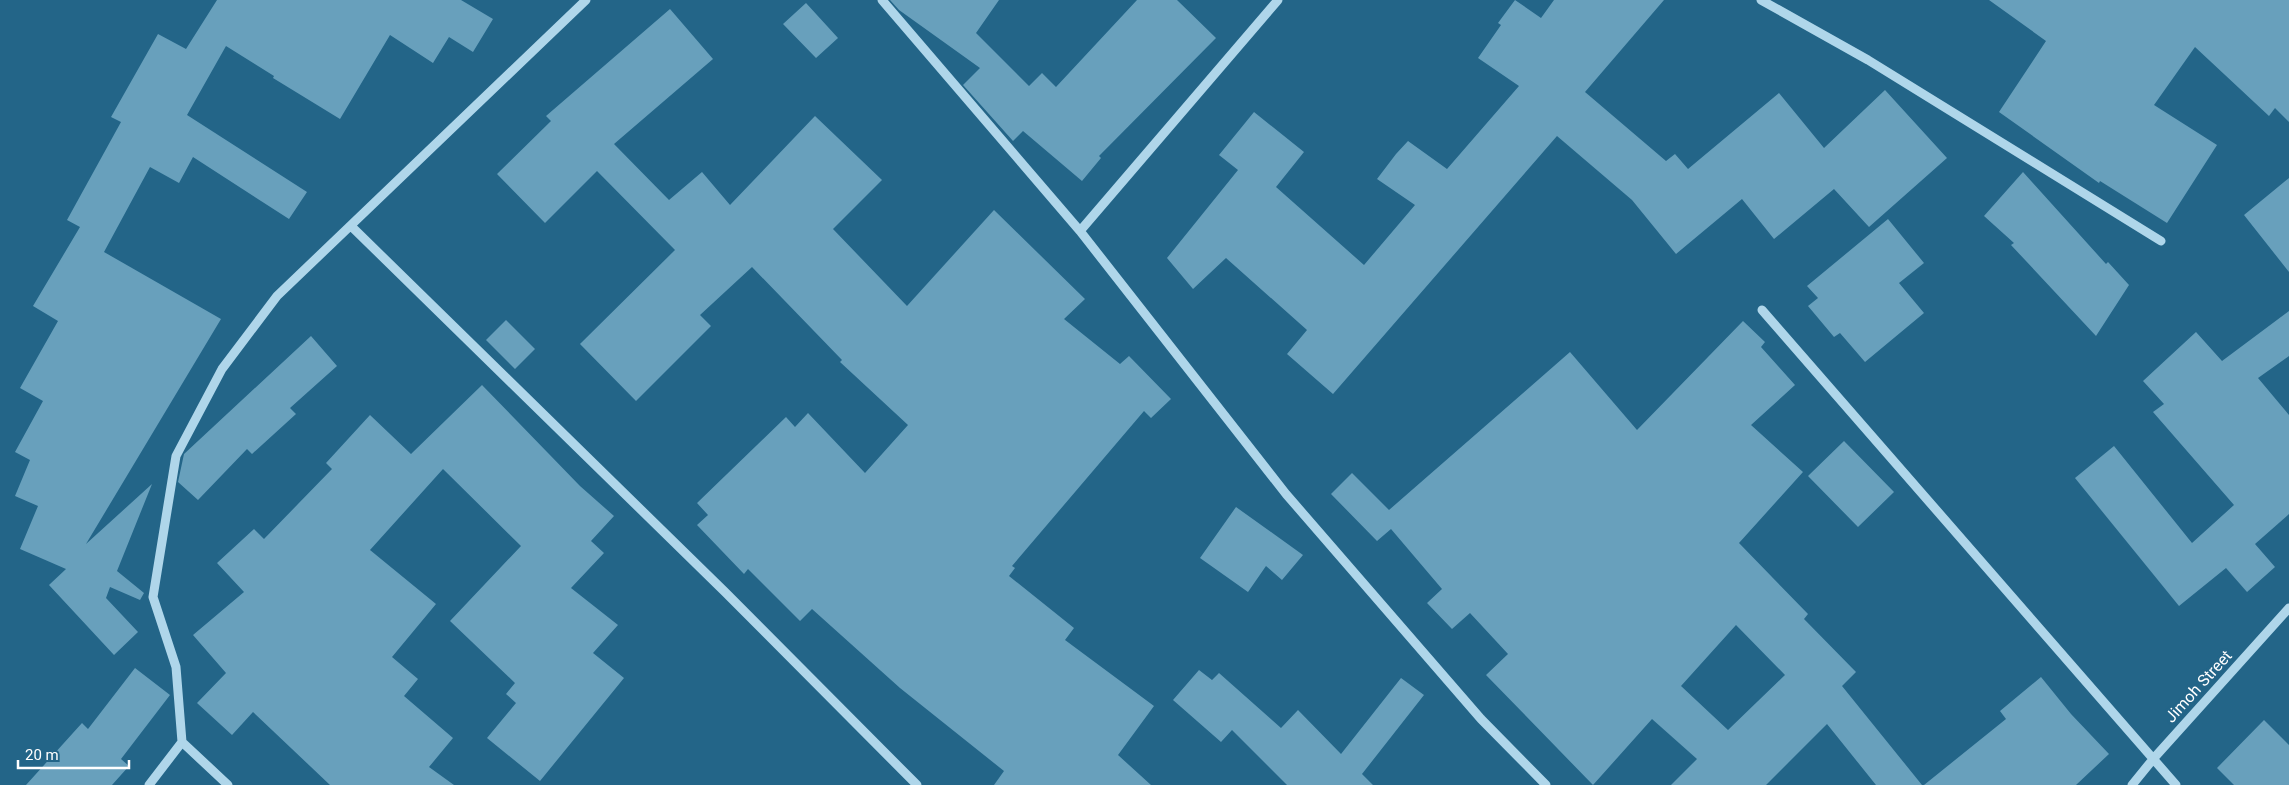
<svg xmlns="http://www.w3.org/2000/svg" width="2289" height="785" font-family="Roboto,sans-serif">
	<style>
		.building { fill: #68a0bc; fill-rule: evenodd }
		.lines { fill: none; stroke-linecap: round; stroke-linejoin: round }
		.minor { stroke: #afd6ea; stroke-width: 9 }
		.labels { text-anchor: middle; stroke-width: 5; stroke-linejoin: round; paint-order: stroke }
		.street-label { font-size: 16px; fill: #fff; stroke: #236588 }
	</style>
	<rect width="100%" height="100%" fill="#236588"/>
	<path class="building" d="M217,0H461L493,19L473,52L449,37L433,63L390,35L340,119L273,78L274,76L226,46L187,115L307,192L289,219L193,157L179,183L150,167L104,252L221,319L86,544L152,484L117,571L144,593L140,600L110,587L106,598L138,632L114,655L49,585L66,569L20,549L38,506L15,496L30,460L15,452L43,401L20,388L58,321L33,306L80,227L67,220L121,122L111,117L158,34L186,49Z
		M890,0H999L976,33L1029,86L1042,73L1056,87L1137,0H1177L1216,38L1099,156L1101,158L1082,181L1023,131L1013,141L963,85L980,68L899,10Z
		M1515,0L1541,18L1554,0H1664L1585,92L1666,161L1675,154L1688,169L1779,93L1824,148L1885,90L1947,158L1869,227L1834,189L1774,239L1742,199L1676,254L1632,200L1557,136L1333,394L1287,354L1307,330L1226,258L1193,289L1167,258L1238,170L1219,155L1254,112L1304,152L1276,187L1364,265L1415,205L1377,179L1396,154L1408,141L1447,169L1519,86L1478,58L1501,25L1498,23Z
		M1989,0H2289V122L2275,108L2269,116L2195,47L2154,105L2217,145L2167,223L2100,181L2099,183L1999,112L2046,41Z
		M806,3L838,38L816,58L783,24Z
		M670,9L713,59L614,144L669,200L702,172L730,205L815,116L882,180L833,229L907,306L994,210L1085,299L1064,319L1120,364L1129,356L1171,399L1151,418L1144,411L1012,566L1015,568L1009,576L1074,628L1065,640L1154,706L1118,755L1151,785H994L1004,771L900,688L812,609L800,621L748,569L744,574L697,525L708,515L697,503L786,417L795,427L808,413L865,473L908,425L840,362L842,360L752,267L700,315L711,326L636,401L580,344L675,250L597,171L545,223L497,174L551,121L546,116Z
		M2023,172L2106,264L2108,262L2129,285L2096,336L2011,245L2014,243L1984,216Z
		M2289,178V272L2244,215Z
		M1888,219L1924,263L1899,283L1924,313L1865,362L1840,333L1834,337L1808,306L1818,298L1807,286Z
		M2289,311V356L2258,378L2289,415V514L2255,544L2275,567L2247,592L2226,568L2179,606L2075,478L2114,446L2192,543L2234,505L2153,412L2164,404L2143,381L2196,332L2222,361Z
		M506,320L535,349L515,369L486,340Z
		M1743,321L1765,342L1761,347L1795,385L1751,425L1803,472L1739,543L1808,614L1804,619L1856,672L1842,686L1922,785H1876L1827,724L1766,785H1671L1697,759L1652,719L1593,785L1486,675L1508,654L1470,613L1452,629L1427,603L1442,589L1391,529L1377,541L1331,494L1352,473L1389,510L1570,352L1637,430ZM1736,625L1785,675L1728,730L1681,686Z
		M311,336L337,366L290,408L296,414L252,454L247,449L198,500L178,482L184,454Z
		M482,385L580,486L614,516L591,541L604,553L571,588L618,625L593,653L624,678L540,781L487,738L516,703L506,694L515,683L450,621L521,546L443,469L370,550L436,604L392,657L418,679L404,696L453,738L429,767L454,785H330L253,712L232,735L197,703L226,673L193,635L244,592L217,563L254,529L264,539L332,469L326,463L370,415L411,454Z
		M1844,441L1894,492L1858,527L1808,476Z
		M1236,507L1303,555L1282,580L1266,566L1248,592L1200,558Z
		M135,668L170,695L121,759L129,766L112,785H26L82,723L88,729Z
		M1199,670L1212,680L1219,673L1281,728L1298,710L1341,754L1401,678L1424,695L1362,774L1373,785H1287L1232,730L1221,742L1173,700Z
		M2041,677L2071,714L2109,754L2076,785H1924L2006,719L2000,711Z
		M2264,720L2289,745V785H2234L2217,768Z"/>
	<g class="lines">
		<path class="minor" d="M882,0L1080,231L1286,494L1481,719L1546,785
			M1761,0L1868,60L2161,241
			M351,226L725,592L917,785
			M1080,231L1278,0
			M1762,310L2176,785
			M182,742L228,785
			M149,785L182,742L176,667L153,597L176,456L222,369L277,296L586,0
			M2132,785L2154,758L2289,608"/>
	</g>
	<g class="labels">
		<g class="street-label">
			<text transform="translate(2198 686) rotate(-48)" y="6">Jimoh Street</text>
		</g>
	</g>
	<path d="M18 760v8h111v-8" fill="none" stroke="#ffffff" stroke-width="2.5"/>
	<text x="25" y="760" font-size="15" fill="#ffffff" stroke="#236588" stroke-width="4" paint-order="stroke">20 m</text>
</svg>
